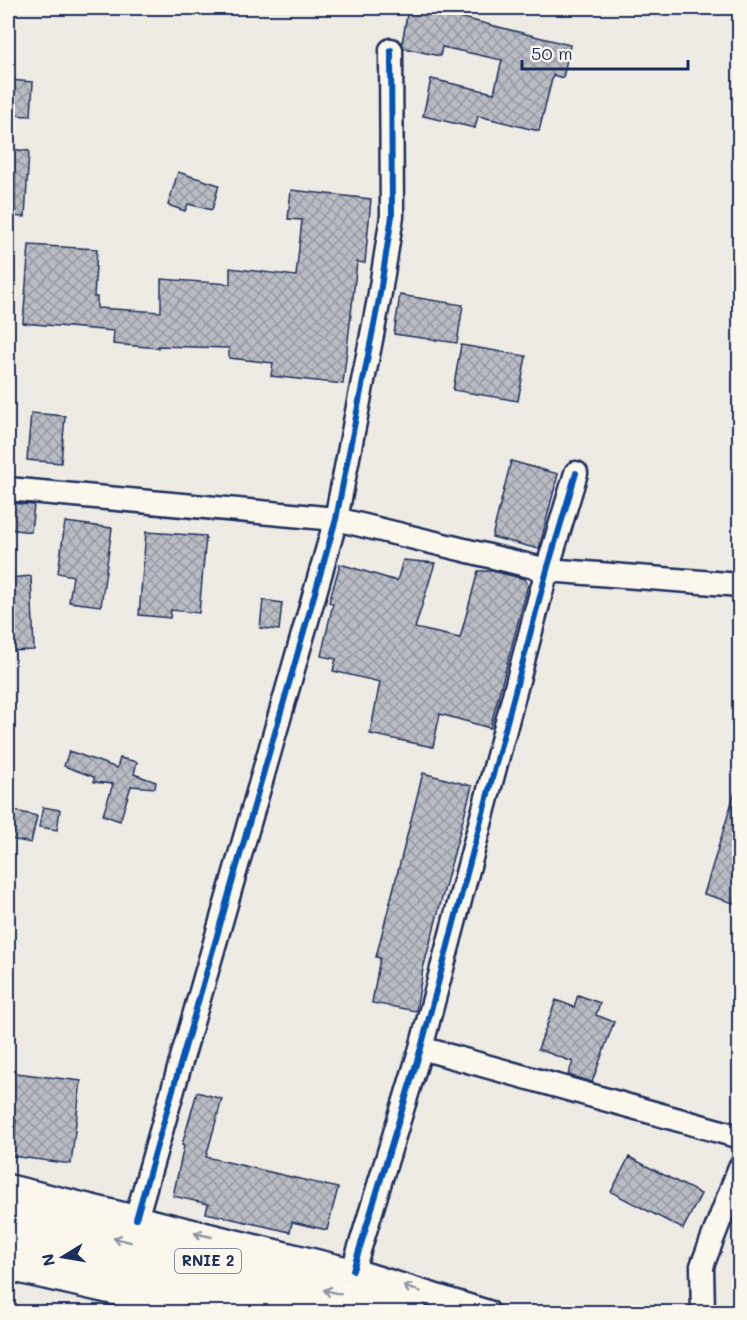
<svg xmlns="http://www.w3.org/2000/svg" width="747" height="1320" font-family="Mali,sans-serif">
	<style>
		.building { fill: url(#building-cross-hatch); stroke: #1b2f5e; stroke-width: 1.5 }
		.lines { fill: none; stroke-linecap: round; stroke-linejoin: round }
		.minor-casing { stroke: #1b2f5e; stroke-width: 27 }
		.tertiary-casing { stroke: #1b2f5e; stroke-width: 33 }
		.trunk-casing { stroke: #1b2f5e; stroke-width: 38 }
		.minor { stroke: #fbf7ec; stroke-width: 22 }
		.tertiary { stroke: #fbf7ec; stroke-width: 28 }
		.trunk { stroke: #fbf7ec; stroke-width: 33 }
		.cycleway-casing { stroke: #fbf7ec; stroke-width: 10 }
		.cycleway { stroke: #0057b8; stroke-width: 6 }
		.oneway { stroke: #8b93a5 }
		.labels { text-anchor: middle; stroke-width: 5; stroke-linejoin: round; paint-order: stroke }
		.shield { fill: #fbf7ec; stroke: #5e6b89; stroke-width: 1.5 }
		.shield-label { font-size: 15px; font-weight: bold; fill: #1b2f5e }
	</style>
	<defs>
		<pattern id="building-cross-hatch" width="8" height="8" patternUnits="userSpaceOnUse" patternTransform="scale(1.5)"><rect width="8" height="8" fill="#b9bcc3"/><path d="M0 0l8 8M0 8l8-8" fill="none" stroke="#9699a2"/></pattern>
	</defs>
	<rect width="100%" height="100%" fill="#eeebe4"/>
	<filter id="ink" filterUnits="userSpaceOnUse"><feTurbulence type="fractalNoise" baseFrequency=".0167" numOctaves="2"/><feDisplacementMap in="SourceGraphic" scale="12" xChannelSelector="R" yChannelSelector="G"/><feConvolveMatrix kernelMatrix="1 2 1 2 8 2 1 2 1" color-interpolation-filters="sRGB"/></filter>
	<g filter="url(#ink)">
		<path class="building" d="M413,8H449L447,14L570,45L563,78L553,75L539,131L478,116L475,128L423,116L431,79L494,93L502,60L442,47L440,56L404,48L402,43L407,15Z
			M8,80L33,82L31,116L8,115Z
			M8,149L29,151L25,217L8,216Z
			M178,172L219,185L212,210L188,204L185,211L168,205Z
			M291,190L371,199L365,263L357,262L343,384L271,376L273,363L229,358V348L158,346V348L113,344L114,331L23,323L29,245L97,249L94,297H97V308L161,312V279L230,284V268L296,276L302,220L288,219Z
			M400,295L463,305L457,343L394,334Z
			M461,345L526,356L518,401L453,390Z
			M31,413L65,416L61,463L27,460Z
			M511,461L558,474L539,549L492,537Z
			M8,503L34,505L31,532L8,529Z
			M65,522L112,528L101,606L69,602L73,576L58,573Z
			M146,532L206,536L199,613L171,610L170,618L139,615Z
			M403,560L435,563L415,628L460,638L478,571H492L525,579L528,585L490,728L440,714L433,747L370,734L380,682L333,671L336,659L321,656L333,604L329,602L340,564L397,581Z
			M31,576L34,650L8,651V578Z
			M263,600L282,603L279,630L260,628Z
			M69,751L117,768L120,758L137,762L134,774L156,782L155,788L131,786L120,821L103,815L113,784L94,782V777L64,766Z
			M423,773L472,786L423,969L416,1011L372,1003L380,958L376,957Z
			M735,792H740V905L704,894Z
			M43,807L60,810L57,830L39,827Z
			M16,811L37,816L31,843L10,839Z
			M578,995L600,1003L596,1015L614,1022L592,1082L568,1075L573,1062L538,1049L556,1000L574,1007Z
			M8,1072L81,1081L71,1164L12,1156L16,1120H8Z
			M197,1092L222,1099L206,1157L338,1188L327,1230L292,1222L290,1232L206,1213L208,1204L173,1196L184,1146L182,1145Z
			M629,1157L701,1194L683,1229L611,1192Z"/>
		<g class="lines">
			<defs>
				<path id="minor" d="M8,489L336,519L547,570L740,585
					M421,1048L740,1137
					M8,1186L353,1270L488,1312
					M136,1219L336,519L379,299L392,216L391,50
					M353,1270L421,1048L547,570L576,473
					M703,1312L702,1266L740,1167"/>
				<path id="tertiary" d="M8,1266L212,1312"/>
				<path id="trunk" d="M8,1212L409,1312
					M8,1240L127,1267L310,1312"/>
			</defs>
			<use href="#minor" class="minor-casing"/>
			<use href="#tertiary" class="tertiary-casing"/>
			<use href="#trunk" class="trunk-casing"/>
			<use href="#minor" class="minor"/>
			<use href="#tertiary" class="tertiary"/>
			<use href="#trunk" class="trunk"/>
			<defs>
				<path id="cycleway" d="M136,1219L336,519L379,299L392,216L391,50
					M353,1270L421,1048L547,570L576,473"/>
			</defs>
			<use href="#cycleway" class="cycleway-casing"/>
			<use href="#cycleway" class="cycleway"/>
		</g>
		<defs><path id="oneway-shaft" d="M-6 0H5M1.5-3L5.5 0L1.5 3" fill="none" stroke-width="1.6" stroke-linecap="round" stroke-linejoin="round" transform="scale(1.5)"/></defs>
		<g class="oneway">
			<use href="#oneway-shaft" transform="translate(203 1235) rotate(-167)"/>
			<use href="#oneway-shaft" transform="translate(122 1240) rotate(-166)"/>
			<use href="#oneway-shaft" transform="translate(412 1289) rotate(-163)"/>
			<use href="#oneway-shaft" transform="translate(332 1292) rotate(-166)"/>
		</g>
	</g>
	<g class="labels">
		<rect class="shield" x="175" y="1249" width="66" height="24" rx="4.5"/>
		<g class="shield-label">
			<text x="208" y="1266">RNIE 2</text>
		</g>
	</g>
	<rect width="747" height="1320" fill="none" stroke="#fbf7ec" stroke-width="30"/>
	<rect x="15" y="15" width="717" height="1290" fill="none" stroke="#1b2f5e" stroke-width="2" filter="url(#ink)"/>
	<g transform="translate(63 1257) rotate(259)" stroke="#fbf7ec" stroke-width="4.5" paint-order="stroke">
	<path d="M0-4.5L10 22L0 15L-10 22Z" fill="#1b2f5e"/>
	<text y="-9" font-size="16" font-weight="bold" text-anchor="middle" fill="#1b2f5e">N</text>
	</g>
	<path d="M522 60v9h166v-9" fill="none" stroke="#1b2f5e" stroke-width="3"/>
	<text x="531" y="60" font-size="18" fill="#1b2f5e" stroke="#fbf7ec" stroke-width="4.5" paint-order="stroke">50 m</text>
</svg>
